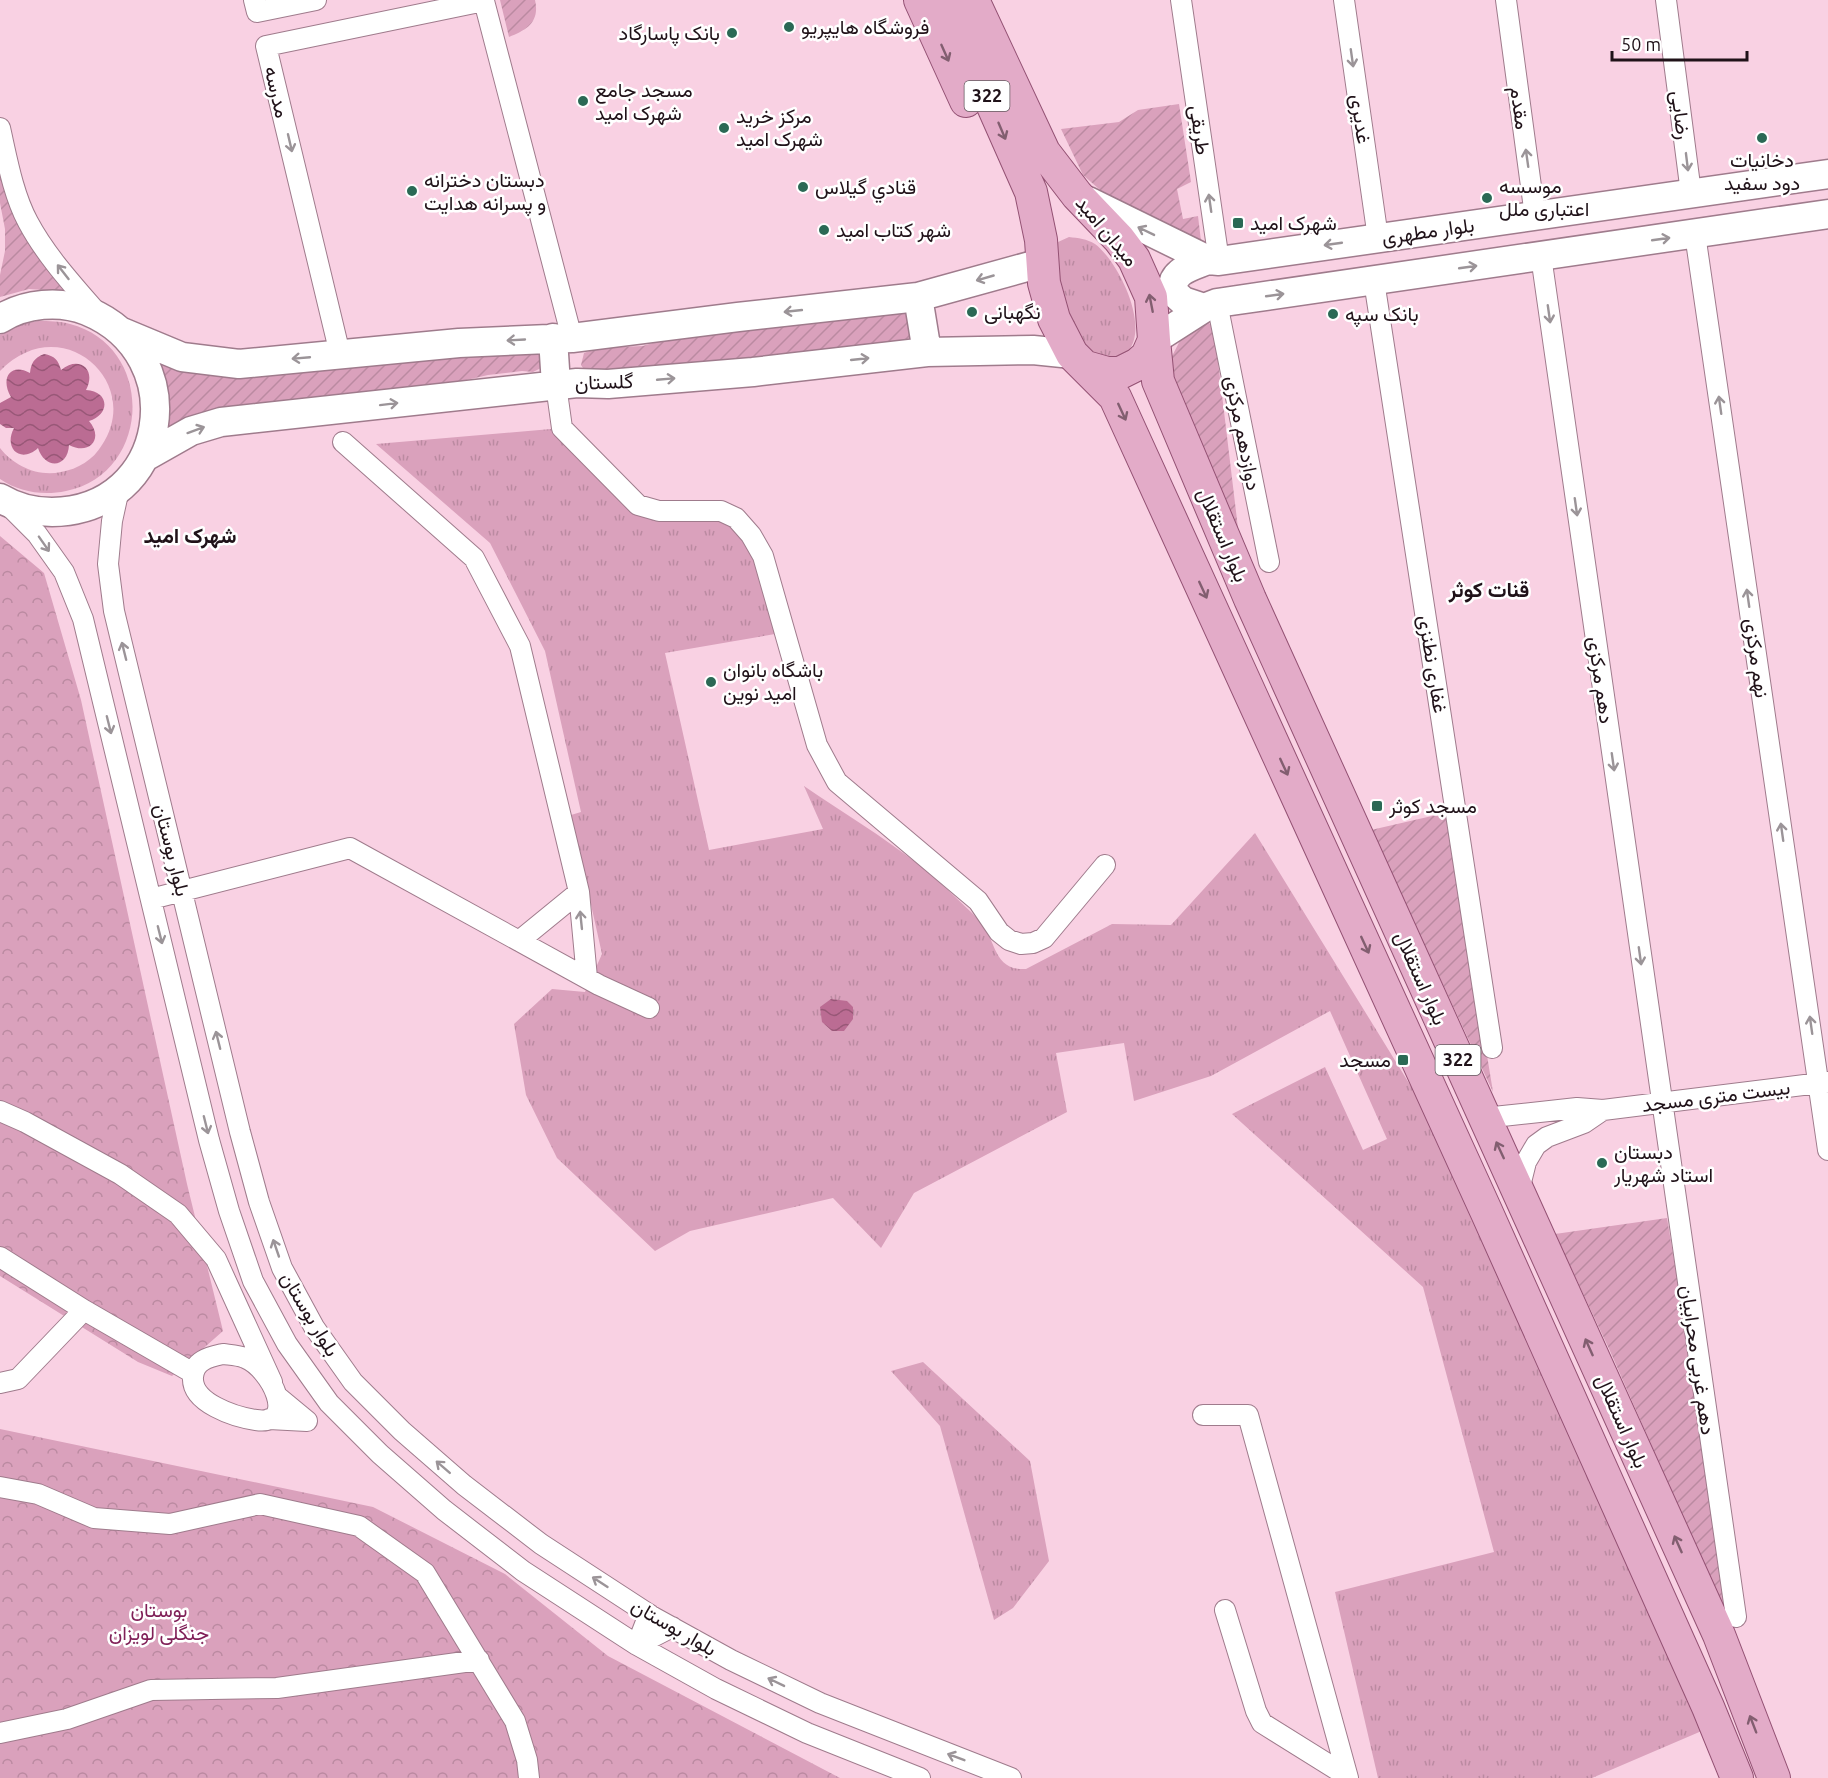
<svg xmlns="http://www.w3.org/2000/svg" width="1828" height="1778" font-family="Ubuntu,Vazirmatn,sans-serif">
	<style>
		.grass { fill: url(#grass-tufts) }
		.forest { fill: url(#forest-crowns) }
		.garden { fill: url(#garden-furrows) }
		.water { fill: url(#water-waves) }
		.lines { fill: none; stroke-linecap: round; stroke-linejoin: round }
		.street-casing { stroke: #9f7b8c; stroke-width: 22 }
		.secondary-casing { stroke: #9f7b8c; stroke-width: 31 }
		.primary-casing { stroke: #935173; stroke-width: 34 }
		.street { stroke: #fff; stroke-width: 20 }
		.secondary { stroke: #fff; stroke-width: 28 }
		.primary { stroke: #e3abc8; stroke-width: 32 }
		.oneway { stroke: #825e70 }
		.oneway2 { stroke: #9b9498 }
		.poi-dot { fill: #2b6955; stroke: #fff; stroke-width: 2 }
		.labels { text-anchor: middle; stroke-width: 5; stroke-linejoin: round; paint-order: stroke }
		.shield { fill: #fff; stroke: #63595e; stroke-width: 1.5 }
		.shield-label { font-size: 18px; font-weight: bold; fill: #201219 }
		.poi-label { font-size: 20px; fill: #201219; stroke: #fff; text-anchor: start }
		.street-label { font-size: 20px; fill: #201219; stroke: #fff }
		.park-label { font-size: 20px; fill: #802058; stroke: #fff }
		.neighbourhood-label { font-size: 21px; font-weight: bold; fill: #201219; stroke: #fff }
	</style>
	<defs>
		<pattern id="grass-tufts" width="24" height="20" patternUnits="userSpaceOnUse" patternTransform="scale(1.5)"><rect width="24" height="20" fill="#daa1bc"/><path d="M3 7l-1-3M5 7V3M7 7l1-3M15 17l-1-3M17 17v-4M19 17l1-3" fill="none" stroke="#bb8aa1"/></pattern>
		<pattern id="forest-crowns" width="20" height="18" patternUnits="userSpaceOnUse" patternTransform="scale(1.5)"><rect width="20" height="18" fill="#daa1bc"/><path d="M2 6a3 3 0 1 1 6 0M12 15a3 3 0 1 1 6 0" fill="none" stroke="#bb8aa1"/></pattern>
		<pattern id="garden-furrows" width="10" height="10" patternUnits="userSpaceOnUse" patternTransform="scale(1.5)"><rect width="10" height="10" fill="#daa1bc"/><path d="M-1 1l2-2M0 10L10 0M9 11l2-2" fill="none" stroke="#bb8aa1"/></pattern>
		<pattern id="water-waves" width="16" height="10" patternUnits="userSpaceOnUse" patternTransform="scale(1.5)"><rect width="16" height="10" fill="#bb6c93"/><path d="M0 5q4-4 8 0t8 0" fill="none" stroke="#985777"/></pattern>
	</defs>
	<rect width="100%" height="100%" fill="#f9d1e3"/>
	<path class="grass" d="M1069,237C1078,238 1087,239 1095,244C1118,261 1149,324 1129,350C1125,356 1115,358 1108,360L1085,349L1066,321L1054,248L1058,242Z
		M38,321C49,321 60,321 70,324C156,346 152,474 66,491C43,496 19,492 0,479V448C14,466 38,477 61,472C78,469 93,460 102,445C144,382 61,308 0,371V335L22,324Z
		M551,429L575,451L623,505L649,518L727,522L753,550L775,634L665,653L709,850L823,829L804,786C842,812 882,836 918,864C939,881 960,901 979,920C997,939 992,971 1026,969L1112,924L1171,925L1255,833L1428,1114L1704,1730L1592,1778H1378L1335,1592L1494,1552L1423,1287L1232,1114L1325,1067L1363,1150L1387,1139L1330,1011L1211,1076L1134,1101L1124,1043L1056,1053L1067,1112L914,1193L881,1248L833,1198L690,1231L655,1251L557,1158L526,1095L514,1024L552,989L585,992L602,954L571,815L581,812L545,651L490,543L376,444Z
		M923,1362L1030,1461L1049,1561L1013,1608L994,1620L940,1426L891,1371Z"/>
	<path class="forest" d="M0,536L44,573L81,700L187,1184L223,1331L172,1376L138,1362L0,1276Z
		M0,1429L373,1507L505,1574L608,1656L840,1778H0Z"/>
	<path class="garden" d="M500,0H535C540,22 527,30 509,37Z
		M1179,104L1191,182L1177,189L1183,219L1198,216L1201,241L1107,196L1083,175L1061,129L1119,122L1138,110Z
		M0,160L72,292L29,289L0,297V275L5,251V229L0,203Z
		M902,311L909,318L913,337L905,343L644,369L585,371L581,365L584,353L598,348L643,346L659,341Z
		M1208,322L1214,328L1241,553L1164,380L1170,360L1185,331Z
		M541,347L545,366L533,372L522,371L488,375L436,387L165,432C170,405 168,382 158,358Z
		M1445,813L1468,939L1493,1092L1371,830Z
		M1667,1218L1687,1338L1727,1617L1610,1351L1555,1234Z"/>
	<path class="water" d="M44,354C55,356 58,360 61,370C79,355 97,369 86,390C109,391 111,414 89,421C104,438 90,456 69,445C68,468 45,470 38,448C21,464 3,449 14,428H6L0,424V403L11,397C0,379 10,362 30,373C31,363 34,358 44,354Z
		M831,999L847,1001L853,1007V1019L844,1031H832L822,1022L820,1007Z"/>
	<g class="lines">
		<defs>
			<path id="street" d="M254,0L257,12L316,0
				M1181,0L1219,261
				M1344,0L1378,238
				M1506,0L1535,216
				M1666,0L1691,193
				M0,128C7,159 13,194 28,222C46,256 74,286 99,315
				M1695,234L1828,1150
				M1541,256L1736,1617
				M1374,281L1492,1048
				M1217,303L1269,562
				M340,354L266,46L484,1L572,338
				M556,385L562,428L638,505L659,511H721L736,518L751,535L763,556L817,745L837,782L978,901L999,932L1009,940L1021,944L1033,943L1044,938L1105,865
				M343,442L474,558L520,646L579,892
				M119,489L112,521L108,564L114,611L240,1132L259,1202L282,1268L314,1327L353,1382L402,1431L464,1485L541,1544L653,1617L731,1660L820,1703L1011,1778
				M8,505L37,534L64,572L83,619L209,1140L229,1211L253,1281L287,1344L329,1403L380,1454L444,1510L523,1571L637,1645L716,1689L807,1733L920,1778
				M151,899L350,848L599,985L649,1008
				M519,941L579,892L587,978
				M0,1111L25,1122L120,1174L178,1214L216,1259L272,1382
				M1484,1118L1577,1108L1603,1110L1828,1082
				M1519,1190L1526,1162L1536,1145L1547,1137L1584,1123L1603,1110
				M0,1257L84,1310L193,1373
				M223,1354C231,1355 238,1355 245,1358C271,1368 299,1426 256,1420C235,1417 191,1403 193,1377C194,1360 210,1357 223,1354Z
				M0,1383L18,1379L84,1310
				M1203,1415H1248L1348,1778
				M269,1419L307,1421L278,1397
				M0,1487L38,1494L94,1518L170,1524L260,1504L359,1526L425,1573L515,1721L527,1760L529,1778
				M1225,1610L1256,1711L1262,1723L1347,1776
				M649,1614L637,1645L672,1627
				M0,1733L67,1719L151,1690L277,1688L479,1660"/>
			<path id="secondary" d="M1088,201L1208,260L1219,261L1828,174
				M918,297L927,352
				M1204,308L1183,301L1173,292C1170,271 1191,267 1208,260
				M0,319C25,303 60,300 87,311C194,355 169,511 52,512C34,512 15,507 0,498
				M122,332L182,357L239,364L459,343L572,338L738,317L918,297L1041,263
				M553,338L556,385
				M1154,340L1204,308L1217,303L1828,214
				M145,457L191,431L221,422L577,383L608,384L753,372L927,352L1033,350L1072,354"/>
			<path id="primary" d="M920,0L966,101
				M946,0L1031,192L1041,240L1044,283L1054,319L1072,354L1115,397L1487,1213L1708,1707L1737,1778
				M973,0L1044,152L1077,195L1119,239L1134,259L1151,297L1154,340L1147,356L1138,364L1120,373H1107L1086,367
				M1154,340L1158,381L1250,599L1719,1635L1774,1778"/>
		</defs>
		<use href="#street" class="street-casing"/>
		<use href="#secondary" class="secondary-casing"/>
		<use href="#primary" class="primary-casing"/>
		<use href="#street" class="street"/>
		<use href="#secondary" class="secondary"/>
		<use href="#primary" class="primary"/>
	</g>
	<defs><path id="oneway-shaft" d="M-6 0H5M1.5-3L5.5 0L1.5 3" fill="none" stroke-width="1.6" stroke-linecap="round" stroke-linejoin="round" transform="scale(1.5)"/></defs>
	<g class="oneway">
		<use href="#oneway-shaft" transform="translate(945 53) rotate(66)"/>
		<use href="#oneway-shaft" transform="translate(1002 131) rotate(67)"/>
		<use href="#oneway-shaft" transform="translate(1151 303) rotate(-101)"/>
		<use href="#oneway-shaft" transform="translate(1122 412) rotate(65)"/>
		<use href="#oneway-shaft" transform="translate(1203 590) rotate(65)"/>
		<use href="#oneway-shaft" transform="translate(1284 767) rotate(65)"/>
		<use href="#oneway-shaft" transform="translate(1365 945) rotate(65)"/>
		<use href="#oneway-shaft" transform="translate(1500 1150) rotate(-115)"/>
		<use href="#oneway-shaft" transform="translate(1589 1347) rotate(-114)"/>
		<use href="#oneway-shaft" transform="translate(1678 1544) rotate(-114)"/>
		<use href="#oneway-shaft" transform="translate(1753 1724) rotate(-111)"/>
	</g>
	<g class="oneway2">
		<use href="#oneway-shaft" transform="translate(1352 58) rotate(82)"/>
		<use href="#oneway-shaft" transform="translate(290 143) rotate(77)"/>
		<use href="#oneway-shaft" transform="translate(1527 158) rotate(-98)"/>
		<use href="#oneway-shaft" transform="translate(1687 162) rotate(83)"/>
		<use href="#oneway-shaft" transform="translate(1210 203) rotate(-98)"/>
		<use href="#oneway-shaft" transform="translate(1146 231) rotate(-154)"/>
		<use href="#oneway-shaft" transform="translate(1661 239) rotate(-8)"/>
		<use href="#oneway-shaft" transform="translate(1333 244) rotate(172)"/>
		<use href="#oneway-shaft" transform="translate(1468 267) rotate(-8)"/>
		<use href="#oneway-shaft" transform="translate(63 272) rotate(-128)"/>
		<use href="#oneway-shaft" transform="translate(985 278) rotate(164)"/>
		<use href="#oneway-shaft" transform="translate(1275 295) rotate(-8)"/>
		<use href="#oneway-shaft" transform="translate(793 311) rotate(174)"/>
		<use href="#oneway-shaft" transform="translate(1549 314) rotate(82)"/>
		<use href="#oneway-shaft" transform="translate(516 340) rotate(177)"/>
		<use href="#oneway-shaft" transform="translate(301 358) rotate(175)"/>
		<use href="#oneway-shaft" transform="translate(860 359) rotate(-6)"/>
		<use href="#oneway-shaft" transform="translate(666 379) rotate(-5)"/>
		<use href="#oneway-shaft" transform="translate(389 404) rotate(-7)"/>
		<use href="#oneway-shaft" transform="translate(1720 405) rotate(-98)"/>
		<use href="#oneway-shaft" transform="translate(196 430) rotate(-20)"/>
		<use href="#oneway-shaft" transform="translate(1576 507) rotate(82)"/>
		<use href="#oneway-shaft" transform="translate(44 544) rotate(55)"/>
		<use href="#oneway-shaft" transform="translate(1748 598) rotate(-98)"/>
		<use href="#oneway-shaft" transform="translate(124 651) rotate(-104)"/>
		<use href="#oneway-shaft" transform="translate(109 725) rotate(76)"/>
		<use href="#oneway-shaft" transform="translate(1613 762) rotate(82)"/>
		<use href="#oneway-shaft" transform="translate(1782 832) rotate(-98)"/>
		<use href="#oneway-shaft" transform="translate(581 920) rotate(-96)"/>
		<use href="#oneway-shaft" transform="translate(160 935) rotate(76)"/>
		<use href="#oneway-shaft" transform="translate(1640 956) rotate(82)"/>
		<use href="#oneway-shaft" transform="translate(1811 1025) rotate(-98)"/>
		<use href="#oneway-shaft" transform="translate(218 1040) rotate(-104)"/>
		<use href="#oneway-shaft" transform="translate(206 1125) rotate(76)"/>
		<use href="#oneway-shaft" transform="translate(276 1248) rotate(-109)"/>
		<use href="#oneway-shaft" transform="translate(443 1467) rotate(-139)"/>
		<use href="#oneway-shaft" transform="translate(600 1582) rotate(-147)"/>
		<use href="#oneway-shaft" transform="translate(776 1682) rotate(-154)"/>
		<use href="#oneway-shaft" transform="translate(956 1757) rotate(-159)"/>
	</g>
	<g class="poi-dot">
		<circle cx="789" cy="27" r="6"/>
		<circle cx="732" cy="33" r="6"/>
		<circle cx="583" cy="101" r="6"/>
		<circle cx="724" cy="128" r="6"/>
		<circle cx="1762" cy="138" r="6"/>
		<circle cx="803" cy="187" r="6"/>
		<circle cx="412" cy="191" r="6"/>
		<circle cx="1487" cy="198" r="6"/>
		<rect x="1232" y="217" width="12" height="12" rx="3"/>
		<circle cx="824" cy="230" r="6"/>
		<circle cx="972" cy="312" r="6"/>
		<circle cx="1333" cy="314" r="6"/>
		<circle cx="711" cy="682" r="6"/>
		<rect x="1371" y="800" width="12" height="12" rx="3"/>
		<rect x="1397" y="1054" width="12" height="12" rx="3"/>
		<circle cx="1602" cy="1163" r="6"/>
	</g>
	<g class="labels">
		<g class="shield">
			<rect x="964.5" y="81" width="45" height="30" rx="4.5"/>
			<rect x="1435.5" y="1045" width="45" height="30" rx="4.5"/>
		</g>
		<g class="shield-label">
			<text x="987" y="102">322</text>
			<text x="1458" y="1066">322</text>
		</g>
		<g class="poi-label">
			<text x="801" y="34">فروشگاه هایپریو</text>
			<text x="720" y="40" text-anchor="end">بانک پاسارگاد</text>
			<text x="595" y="97">مسجد جامع<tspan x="595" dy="23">شهرک امید</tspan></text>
			<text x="736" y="123">مرکز خرید<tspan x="736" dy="23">شهرک امید</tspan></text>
			<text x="1762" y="167" text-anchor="middle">دخانیات<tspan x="1762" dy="23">دود سفید</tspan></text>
			<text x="424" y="187">دبستان دخترانه<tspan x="424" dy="23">و پسرانه هدایت</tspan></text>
			<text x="1499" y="193">موسسه<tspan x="1499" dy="23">اعتباری ملل</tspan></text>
			<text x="815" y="194">قنادي گيلاس</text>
			<text x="1250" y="230">شهرک امید</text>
			<text x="836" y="237">شهر کتاب امید</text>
			<text x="984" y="319">نگهبانی</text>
			<text x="1345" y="321">بانک سپه</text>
			<text x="723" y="677">باشگاه بانوان<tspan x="723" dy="23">امید نوین</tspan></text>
			<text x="1389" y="813">مسجد کوثر</text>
			<text x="1391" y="1067" text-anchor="end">مسجد</text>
			<text x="1614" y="1159">دبستان<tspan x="1614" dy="23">استاد شهریار</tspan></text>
		</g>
		<g class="street-label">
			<text transform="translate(277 92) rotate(77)" y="7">مدرسه</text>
			<text transform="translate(1520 108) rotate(82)" y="7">مقدم</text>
			<text transform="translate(1681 115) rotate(83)" y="7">رضایی</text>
			<text transform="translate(1361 119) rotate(82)" y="7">غدیری</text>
			<text transform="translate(1200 130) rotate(82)" y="7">طریقی</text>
			<text transform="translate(1107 231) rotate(50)" y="7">میدان امید</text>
			<text transform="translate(1428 231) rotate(-8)" y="7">بلوار مطهری</text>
			<text transform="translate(604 382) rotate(-2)" y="7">گلستان</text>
			<text transform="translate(1243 433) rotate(79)" y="7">دوازدهم مرکزی</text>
			<text transform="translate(1223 535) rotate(67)" y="7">بلوار استقلال</text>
			<text transform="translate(1757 658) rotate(82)" y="7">نهم مرکزی</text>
			<text transform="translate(1433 664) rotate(81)" y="7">غفاری نطنزی</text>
			<text transform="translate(1601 680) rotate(82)" y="7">دهم مرکزی</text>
			<text transform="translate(172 850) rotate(76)" y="7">بلوار بوستان</text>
			<text transform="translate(1421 978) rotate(66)" y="7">بلوار استقلال</text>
			<text transform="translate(1716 1096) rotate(-7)" y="7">بیست متری مسجد</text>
			<text transform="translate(310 1314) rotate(59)" y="7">بلوار بوستان</text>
			<text transform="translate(1698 1360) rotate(82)" y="7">دهم غربی محرابیان</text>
			<text transform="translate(1622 1421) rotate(66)" y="7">بلوار استقلال</text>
			<text transform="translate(674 1627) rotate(30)" y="7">بلوار بوستان</text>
		</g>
		<g class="park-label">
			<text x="159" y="1617">بوستان<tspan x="159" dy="23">جنگلی لویزان</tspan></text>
		</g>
		<g class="neighbourhood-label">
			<text x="190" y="543">شهرک امید</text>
			<text x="1489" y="597">قنات کوثر</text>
		</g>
	</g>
	<path d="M1612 51v9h135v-9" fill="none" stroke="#201219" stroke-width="3"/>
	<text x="1621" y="51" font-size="18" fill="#201219" stroke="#ffffff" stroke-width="4.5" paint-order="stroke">50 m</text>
</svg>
